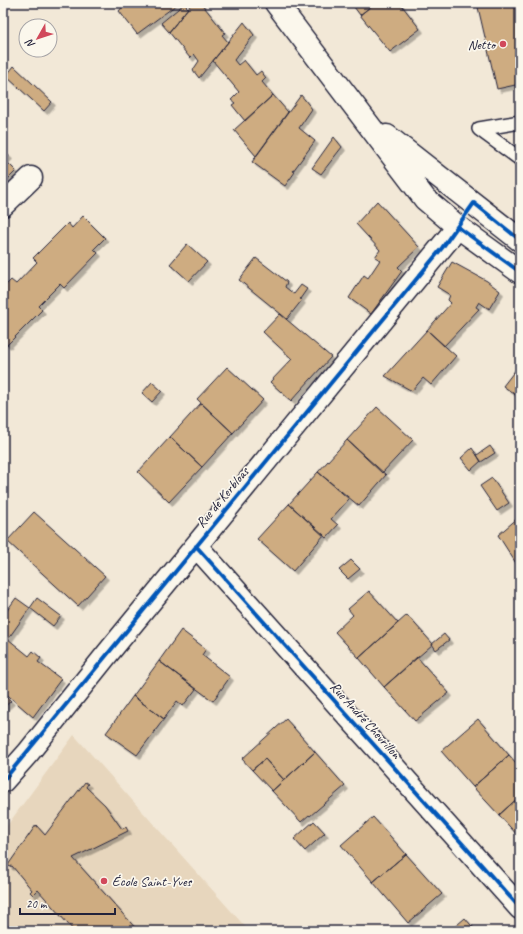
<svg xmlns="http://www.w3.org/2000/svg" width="523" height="934" font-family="Caveat,sans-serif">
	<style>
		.built { fill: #e7d6bd }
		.building { fill: #ceac81; stroke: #22223b; filter: url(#shadow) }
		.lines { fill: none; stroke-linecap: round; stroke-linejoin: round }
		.lane-casing { stroke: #22223b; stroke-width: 16 }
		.street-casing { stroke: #22223b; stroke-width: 25 }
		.secondary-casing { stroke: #22223b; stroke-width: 25 }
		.lane { stroke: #fbf7ec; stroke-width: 13 }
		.street { stroke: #fbf7ec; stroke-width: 22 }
		.secondary { stroke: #fbf7ec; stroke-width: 22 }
		.cycleway-casing { stroke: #fbf7ec; stroke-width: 6 }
		.cycleway { stroke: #0057b8; stroke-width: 4 }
		.poi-dot { fill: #d1495b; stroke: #fbf7ec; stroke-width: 1.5 }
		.labels { text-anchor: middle; stroke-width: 3.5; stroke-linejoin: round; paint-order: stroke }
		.poi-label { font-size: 14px; fill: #22223b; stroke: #fbf7ec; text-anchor: end }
		.street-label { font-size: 14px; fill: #22223b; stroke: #fbf7ec }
	</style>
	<defs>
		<filter id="shadow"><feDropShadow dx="3.5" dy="3.5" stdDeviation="0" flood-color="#0004"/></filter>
	</defs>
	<rect width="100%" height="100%" fill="#f2e8d7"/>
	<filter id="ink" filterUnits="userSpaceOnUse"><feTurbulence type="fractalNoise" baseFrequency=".025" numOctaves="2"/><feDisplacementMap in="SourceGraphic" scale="8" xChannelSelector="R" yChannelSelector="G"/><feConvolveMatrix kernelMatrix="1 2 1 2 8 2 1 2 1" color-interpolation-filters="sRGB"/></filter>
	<g filter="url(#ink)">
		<path class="built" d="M74,735L249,931H3V831Z"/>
		<path class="building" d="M126,3H179L137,34L119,11Z
			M192,3H201L225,33L222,35L228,42L199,78L193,70L199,61L194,54L190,58L169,32Z
			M351,3H375L360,15Z
			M375,3H400L420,29L390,52L360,15Z
			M477,3H520V84L497,89Z
			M184,4L188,8L169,32L161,23Z
			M244,22L254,35L234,60L238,65L244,60L256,75L261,71L266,78L262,82L273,95L245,121L232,105L235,103L231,100L239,92L213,61Z
			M14,66L52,102L44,111L6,76Z
			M273,95L288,112L256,156L234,130Z
			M301,95L312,109L299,128L315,141L293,171L295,172L285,186L252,162Z
			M334,137L342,147L321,174L312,168Z
			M3,150L9,156L5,160L16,171L3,184Z
			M377,201L419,247L398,267L402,271L371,314L349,298L364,275L368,278L380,260L375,257L380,250L356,224Z
			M83,216L105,238L94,249L98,253L64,288L60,284L38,306L42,310L7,345L3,341V288L11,280L16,284L37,262L33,258L68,223L72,228Z
			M187,244L207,262L189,281L170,264Z
			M256,258L287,282L285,287L294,294L301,285L307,289L300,299L302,300L287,319L239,280Z
			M452,262L487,281L500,291L489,309L479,302L476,307L479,309L444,346L427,330L451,303L448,300L450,295L437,287Z
			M280,314L331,357L291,401L270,382L292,359L263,332Z
			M427,330L456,356L431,385L423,378L412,391L385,376Z
			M520,364V398L503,386Z
			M227,367L263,400L233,433L197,399Z
			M152,382L162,391L152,402L142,393Z
			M201,403L233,433L202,467L170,437Z
			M377,407L413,440L382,473L347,440Z
			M170,437L202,467L169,502L138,472Z
			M347,440L386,475L359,506L318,472Z
			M490,446L495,453L481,462L477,455Z
			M472,448L481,461L471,470L461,458Z
			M318,472L349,499L331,519L338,525L326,538L289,504Z
			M492,478L509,503L497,511L480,486Z
			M289,504L324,535L293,571L257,539Z
			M34,512L105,576L78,606L7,541Z
			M519,517L520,519L519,568L498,535Z
			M351,560L360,569L348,579L339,570Z
			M369,591L398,623L359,658L335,632L353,615L348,609Z
			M16,598L30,608L8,639L29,656L33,651L41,658L38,662L61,679L33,717L3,691V616Z
			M37,598L61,616L53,626L30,608Z
			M407,615L433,644L384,687L359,658Z
			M181,630L206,649L202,655L230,677L213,701L159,661Z
			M444,634L449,640L436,650L432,644Z
			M417,657L449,693L415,721L384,687Z
			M159,661L196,689L183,706L177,701L164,719L133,696Z
			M3,693L11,701L3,708Z
			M133,696L164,719L137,755L106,733Z
			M286,719L315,752L284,780L265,759L252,770L242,759Z
			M478,719L509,755L473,787L441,751Z
			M315,752L345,786L310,816L309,815L301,822L272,791Z
			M509,755L517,764L520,762V796L499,815L473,787Z
			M265,759L284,780L272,791L252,770Z
			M85,782L88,784L86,787L105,805L122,829L126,827L128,831L73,858L138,931H74L38,890L33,895L30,892L32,890L12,866L10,867L8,865L36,825L45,835Z
			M520,796V838L499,815Z
			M373,817L406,854L373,882L341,845Z
			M314,821L325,833L305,851L294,839Z
			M406,854L442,894L408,923L373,882Z
			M465,918L476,931H450Z"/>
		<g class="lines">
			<defs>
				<path id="lane" d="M520,122L479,129L520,159"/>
				<path id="street" d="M3,205L31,178
					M196,546L520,908
					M3,781L28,753L108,653L458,227"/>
				<path id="secondary" d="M276,3L425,199L458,227L520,272
					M387,136L520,240"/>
			</defs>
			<use href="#lane" class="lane-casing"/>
			<use href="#street" class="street-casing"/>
			<use href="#secondary" class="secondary-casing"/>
			<use href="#lane" class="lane"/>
			<use href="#street" class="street"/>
			<use href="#secondary" class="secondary"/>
			<defs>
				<path id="cycleway" d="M458,227L520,272
					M196,546L520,908
					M3,781L442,248L474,203L520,240"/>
			</defs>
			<use href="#cycleway" class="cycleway-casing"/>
			<use href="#cycleway" class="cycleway"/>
		</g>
	</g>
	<g class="poi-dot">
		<circle cx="503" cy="44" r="4"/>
		<circle cx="104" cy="881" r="4"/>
	</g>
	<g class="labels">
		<g class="poi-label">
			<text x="495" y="49">Netto</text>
			<text x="112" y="886" text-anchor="start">École Saint-Yves</text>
		</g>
		<g class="street-label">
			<text transform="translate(222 497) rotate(-50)" y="5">Rue de Kerbloas</text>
			<text transform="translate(366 720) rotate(48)" y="5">Rue André Chevrillon</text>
		</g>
	</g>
	<rect width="523" height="934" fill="none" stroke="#fbf7ec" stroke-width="16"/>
	<rect x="8" y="8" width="507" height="918" fill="none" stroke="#22223b" stroke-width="1.5" filter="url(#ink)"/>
	<g transform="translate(38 38) rotate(231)"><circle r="19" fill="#fbf7ec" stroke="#a4a2a5"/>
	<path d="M0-3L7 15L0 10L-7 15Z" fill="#d1495b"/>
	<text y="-6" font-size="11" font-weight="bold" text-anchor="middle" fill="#22223b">N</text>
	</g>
	<path d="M20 908v6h95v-6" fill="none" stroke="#22223b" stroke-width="2"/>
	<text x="26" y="908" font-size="12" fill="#22223b" stroke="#fbf7ec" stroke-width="3" paint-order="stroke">20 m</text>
</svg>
